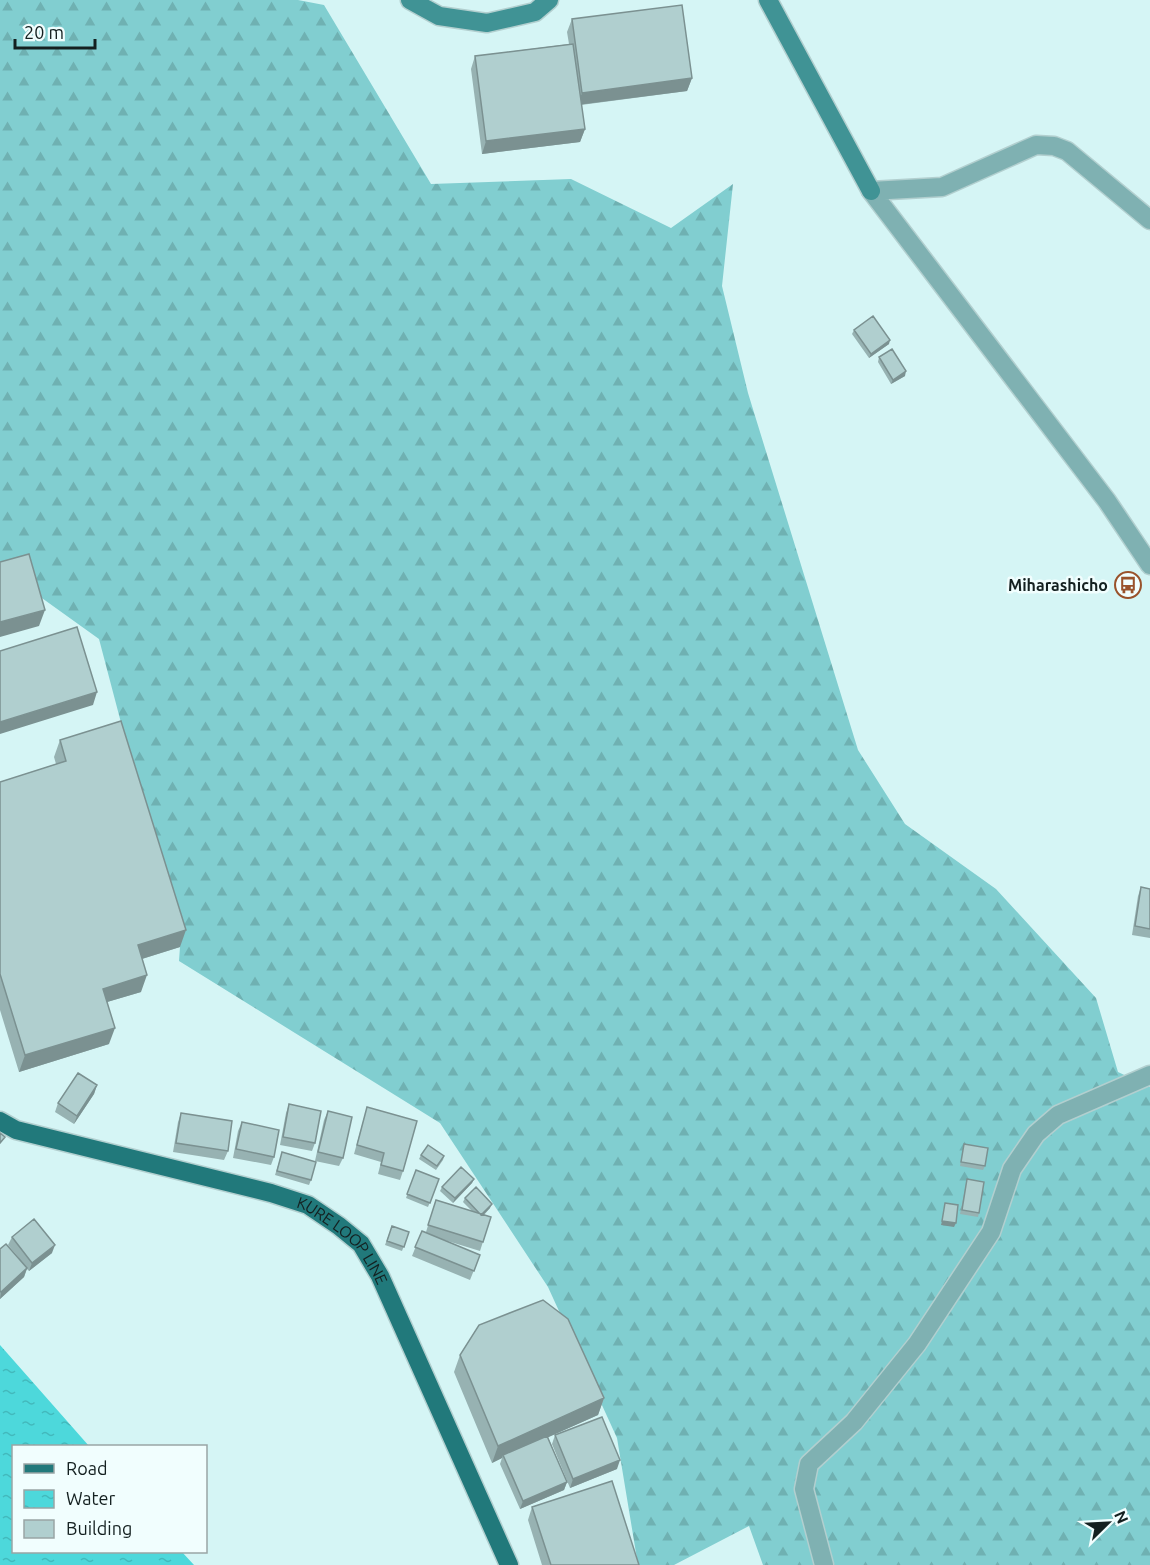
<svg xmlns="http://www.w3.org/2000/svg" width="1150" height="1565" font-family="Ubuntu,sans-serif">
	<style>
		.forest { fill: url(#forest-firs) }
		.water { fill: url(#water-ripples) }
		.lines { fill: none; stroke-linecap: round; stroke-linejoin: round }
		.street-casing { stroke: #b2cfcf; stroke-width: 21 }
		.secondary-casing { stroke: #b2cfcf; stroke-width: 21 }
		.primary-casing { stroke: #b2cfcf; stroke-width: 21 }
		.street { stroke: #7fb1b2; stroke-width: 18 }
		.secondary { stroke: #409395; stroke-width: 18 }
		.primary { stroke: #21797b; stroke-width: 18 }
		.wall { fill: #97b2b2 }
		.shaded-wall { fill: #7b9191 }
		.building { fill: #b0cfcf; stroke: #7b9191; stroke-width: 1.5 }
		.labels { text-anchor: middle; stroke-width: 5; stroke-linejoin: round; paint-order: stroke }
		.poi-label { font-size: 16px; font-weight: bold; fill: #142020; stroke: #f1fefe; text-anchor: end }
		.street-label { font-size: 16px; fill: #142020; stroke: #f1fefe }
	</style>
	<defs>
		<pattern id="forest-firs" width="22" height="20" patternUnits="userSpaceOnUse" patternTransform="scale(1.5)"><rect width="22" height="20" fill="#81ced0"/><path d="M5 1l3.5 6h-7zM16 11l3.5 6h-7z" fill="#6fb1b2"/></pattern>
		<pattern id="water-ripples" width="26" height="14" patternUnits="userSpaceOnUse" patternTransform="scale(1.5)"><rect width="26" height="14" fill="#4dd8db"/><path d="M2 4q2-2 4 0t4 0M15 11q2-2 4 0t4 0" fill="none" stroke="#42b9bc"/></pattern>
	</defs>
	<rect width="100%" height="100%" fill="#d5f5f5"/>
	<path class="forest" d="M0,0H298L324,5L431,184L571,179L671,228L733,184L722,286L748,393L858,750L905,824L996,889L1096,998L1118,1072L1150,1087V1565H763L749,1526L674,1565H638L617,1438L548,1287L440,1123L179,961L180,947L99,639L0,568Z"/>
	<path class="water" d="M0,1345L89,1446H14V1552H182L194,1565H0Z"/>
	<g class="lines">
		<defs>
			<path id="street" d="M871,191L1107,501L1150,565
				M871,191L942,187L1036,145L1054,146L1067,151L1150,220
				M824,1565L804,1489L809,1464L854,1422L917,1344L991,1232L1012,1169L1036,1134L1058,1115L1150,1075"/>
			<path id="secondary" d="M410,0L439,16L487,23L535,12L549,0
				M768,0L871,191"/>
			<g id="primary">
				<path id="s1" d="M0,1121L16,1130L271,1193L308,1205L339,1226L361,1244L380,1276L509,1565"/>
			</g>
		</defs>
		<use href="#street" class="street-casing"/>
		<use href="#secondary" class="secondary-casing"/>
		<use href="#primary" class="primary-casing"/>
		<use href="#street" class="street"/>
		<use href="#secondary" class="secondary"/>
		<use href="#primary" class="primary"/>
	</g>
	<path class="wall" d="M572,19L692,78L687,91L581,105L585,129L580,142L482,154L471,69L475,56L569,44L567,32Z
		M854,330L889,344L869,358L852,334Z
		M879,357L905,376L891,384L878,362Z
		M60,740L180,947L142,959L141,992L107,1002L109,1044L19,1072L0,1010V782L56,764L54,757Z
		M1141,887L1150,889V938L1132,935L1138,896Z
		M97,1085L94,1094L74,1124L55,1112L58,1103Z
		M289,1104L315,1143L312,1151L280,1145L286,1113Z
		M367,1107L403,1171L400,1180L378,1174L381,1162L354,1154Z
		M328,1111L343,1158L339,1166L315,1161L324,1120Z
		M181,1113L228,1151L224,1160L173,1152L178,1122Z
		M242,1122L274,1157L271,1165L233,1158L238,1131Z
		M964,1144L985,1166L983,1170L960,1166Z
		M421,1155L444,1156L443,1160L436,1170L419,1159Z
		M281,1156L311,1180L309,1185L275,1175Z
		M416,1170L439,1179L428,1207L406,1198Z
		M474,1179L472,1183L453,1203L440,1191L442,1187Z
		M967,1179L979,1213L978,1217L960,1214Z
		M465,1198L490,1208L484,1215L491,1217L480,1251L441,1239L480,1255L470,1280L412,1256L422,1231L426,1232L436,1200L472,1211L463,1202Z
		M392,1226L409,1232L402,1251L385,1245Z
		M12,1237L52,1253L29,1271L27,1269L24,1277L0,1299V1249L19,1258L8,1245Z
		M460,1355L604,1398L598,1415L548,1437L567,1482L564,1490L520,1509L500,1464L502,1458L492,1463L454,1372Z
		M555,1435L617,1469L570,1488L552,1444Z
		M532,1507L639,1565H542L528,1520Z"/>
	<path class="shaded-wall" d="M692,78L687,91L577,105L582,93Z
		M585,129L580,142L482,154L486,141Z
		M890,340L889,344L869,358L871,354Z
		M906,371L905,376L891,384L893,380Z
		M45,610L39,626L0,637V622Z
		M97,692L93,705L0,734V722Z
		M186,930L180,947L132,962L138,945Z
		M147,975L141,992L97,1005L103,989Z
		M115,1028L109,1044L19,1072L25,1055Z
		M97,1085L94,1094L74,1124L77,1116Z
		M474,1179L472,1183L453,1203L455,1198Z
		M492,1204L490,1208L479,1219L481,1215Z
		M942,1221L956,1223L954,1227L941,1225Z
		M55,1245L52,1253L29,1271L32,1263Z
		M27,1268L24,1277L0,1299L1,1292Z
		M604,1398L598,1415L504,1457L503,1455L502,1458L492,1463L498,1446Z
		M620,1460L617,1469L570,1488L573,1479Z
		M567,1482L564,1490L520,1509L523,1501Z"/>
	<path class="building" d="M682,5L692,78L582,93L572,19Z
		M573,44L585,129L486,141L475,56Z
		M873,316L890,340L871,354L854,330Z
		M892,349L906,371L893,380L879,357Z
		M29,554L45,610L0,622V562Z
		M77,627L97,692L0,722V651Z
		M121,721L186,930L138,945L147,975L103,989L115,1028L25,1055L0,974V782L66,761L60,740Z
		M1141,887L1150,889V929L1135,926Z
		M78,1073L97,1085L77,1116L58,1103Z
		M289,1104L321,1111L315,1143L283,1137Z
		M367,1107L417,1121L403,1171L381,1165L384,1153L357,1145Z
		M328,1111L352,1117L343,1158L318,1152Z
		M181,1113L232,1121L228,1151L176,1143Z
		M242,1122L279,1130L274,1157L236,1149Z
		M0,1133L5,1137L0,1143Z
		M964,1144L988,1148L985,1166L961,1162Z
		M428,1145L444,1156L437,1166L421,1155Z
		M282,1152L316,1162L311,1180L277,1171Z
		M461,1167L474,1179L455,1198L442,1187Z
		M416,1170L439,1179L430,1203L407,1194Z
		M967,1179L984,1182L979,1213L962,1210Z
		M476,1187L492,1204L481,1215L465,1198Z
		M436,1200L491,1217L483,1242L428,1225Z
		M945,1203L958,1205L956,1223L942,1221Z
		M34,1219L55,1245L32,1263L12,1237Z
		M392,1226L409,1232L404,1247L387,1241Z
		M422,1231L480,1255L474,1271L415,1247Z
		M6,1244L27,1268L1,1292L0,1291V1249Z
		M543,1300L568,1319L604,1398L498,1446L460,1355L479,1325Z
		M602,1417L620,1460L573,1479L555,1435Z
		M547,1436L567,1482L523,1501L503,1455Z
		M612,1481L639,1565H551L532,1507Z"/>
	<defs>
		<symbol id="bus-ring" viewBox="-11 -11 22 22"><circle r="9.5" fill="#f1fefe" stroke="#99522b" stroke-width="1.5"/><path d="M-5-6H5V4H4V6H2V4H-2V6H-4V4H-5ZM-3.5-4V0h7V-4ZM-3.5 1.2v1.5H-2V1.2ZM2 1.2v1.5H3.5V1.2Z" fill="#99522b"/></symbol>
	</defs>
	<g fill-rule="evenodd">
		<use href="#bus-ring" x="1113" y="570" width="30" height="30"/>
	</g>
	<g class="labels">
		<g class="poi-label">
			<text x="1108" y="591">Miharashicho</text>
		</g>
		<g class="street-label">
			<text dy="6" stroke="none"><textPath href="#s1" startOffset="370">KURE LOOP LINE</textPath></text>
		</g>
	</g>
	<rect x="12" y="1445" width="195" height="108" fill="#f1fefe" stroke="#99a5a5" stroke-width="1.5"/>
	<rect x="24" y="1464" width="30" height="9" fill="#21797b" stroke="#99a5a5" stroke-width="1.5"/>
	<text x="66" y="1475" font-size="18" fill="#142020">Road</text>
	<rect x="24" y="1490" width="30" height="18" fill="url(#water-ripples)" stroke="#99a5a5" stroke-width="1.5"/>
	<text x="66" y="1505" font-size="18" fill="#142020">Water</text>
	<rect x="24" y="1520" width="30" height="18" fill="#b0cfcf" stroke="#99a5a5" stroke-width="1.5"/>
	<text x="66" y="1535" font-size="18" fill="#142020">Building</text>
	<g transform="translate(1108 1523) rotate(66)" stroke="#f1fefe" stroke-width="4.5" paint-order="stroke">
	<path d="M0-4.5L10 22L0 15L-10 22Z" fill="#142020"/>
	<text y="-9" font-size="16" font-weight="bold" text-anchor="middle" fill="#142020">N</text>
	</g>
	<path d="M15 39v9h80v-9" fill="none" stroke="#142020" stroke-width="3"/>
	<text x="24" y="39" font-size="18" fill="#142020" stroke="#f1fefe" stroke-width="4.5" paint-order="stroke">20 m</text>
</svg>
